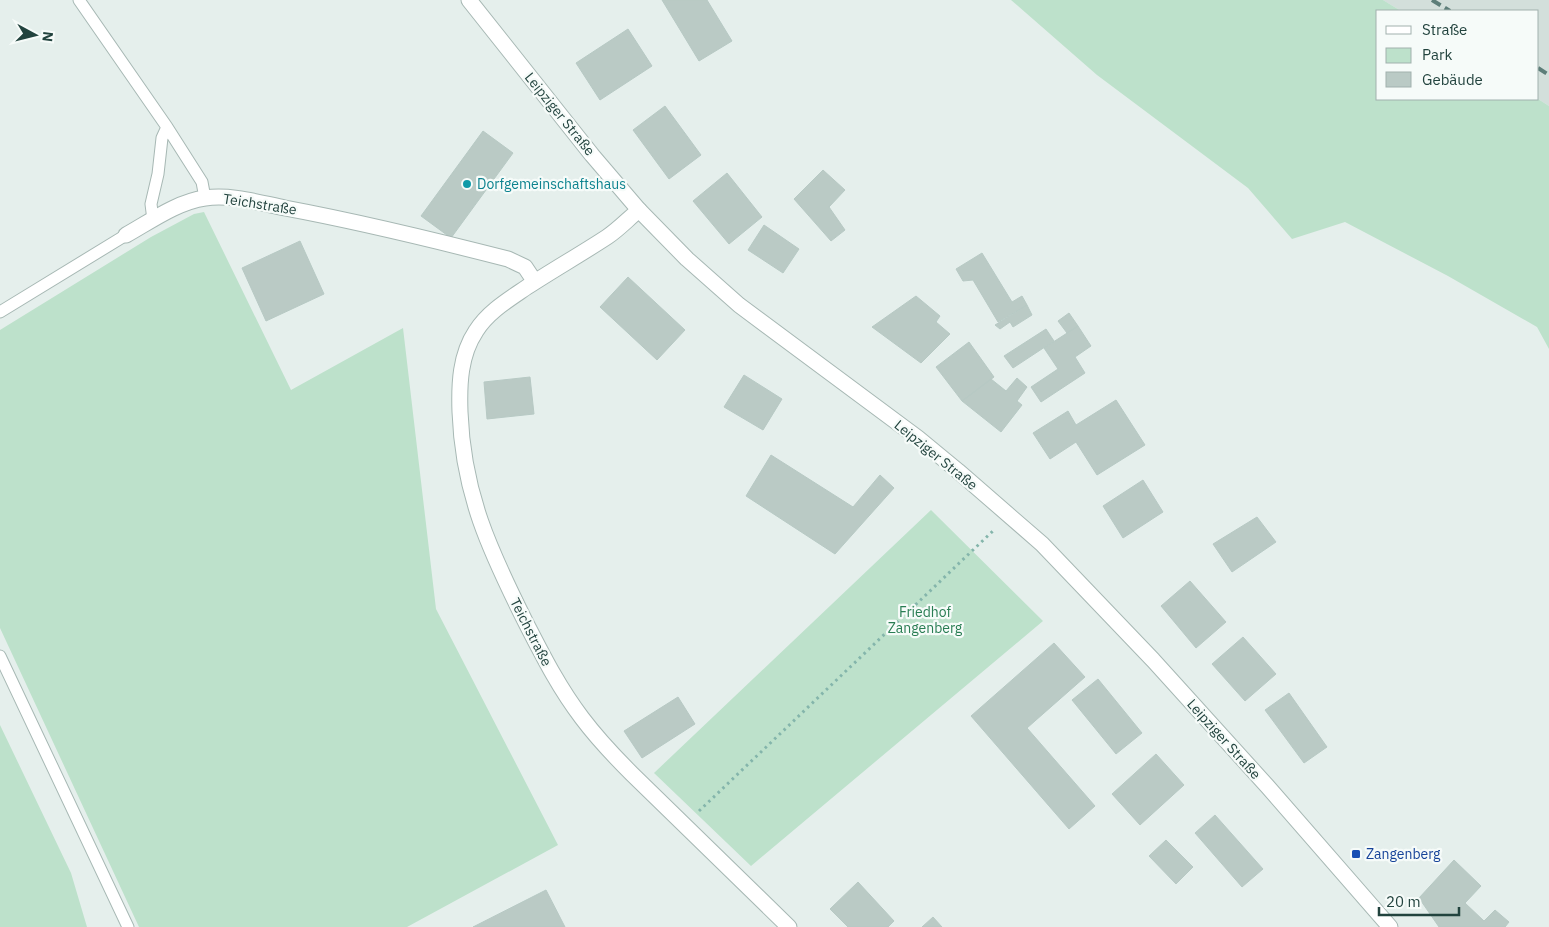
<svg xmlns="http://www.w3.org/2000/svg" width="1549" height="927" font-family="'IBM Plex Sans',sans-serif">
	<style>
		.built { fill: #d3dfdb }
		.green { fill: #bde1cb }
		.building { fill: #bacac5; stroke: #b7c9c4 }
		.lines { fill: none; stroke-linecap: round; stroke-linejoin: round }
		.service-casing { stroke: #a7b8b4; stroke-width: 13 }
		.minor-casing { stroke: #a7b8b4; stroke-width: 17 }
		.tertiary-casing { stroke: #a7b8b4; stroke-width: 17 }
		.path { stroke: #84b5ab; stroke-width: 3; stroke-dasharray: 2.5 4; stroke-linecap: butt }
		.service { stroke: #fff; stroke-width: 11 }
		.minor { stroke: #fff; stroke-width: 15 }
		.tertiary { stroke: #fff; stroke-width: 15 }
		.rail { stroke: #5d7e79; stroke-width: 4; stroke-dasharray: 10 5; stroke-linecap: butt }
		.culture-dot { fill: #0f9aa8; stroke: #f6fbf9; stroke-width: 2 }
		.transit-dot { fill: #1a4fb4; stroke: #f6fbf9; stroke-width: 2 }
		.labels { text-anchor: middle; stroke-width: 4.5; stroke-linejoin: round; paint-order: stroke }
		.street-label { font-size: 14px; fill: #22433e; stroke: #f6fbf9 }
		.culture-label { font-size: 14px; fill: #0d838f; stroke: #f6fbf9; text-anchor: start }
		.park-label { font-size: 14px; fill: #297d53; stroke: #f6fbf9 }
		.transit-label { font-size: 14px; fill: #164399; stroke: #f6fbf9; text-anchor: start }
	</style>
	<rect width="100%" height="100%" fill="#e5efec"/>
	<path class="built" d="M1383,0H1549V106L1538,99V11H1401Z"/>
	<path class="green" d="M1011,0H1383L1401,11H1378V99H1538L1549,106V349L1537,327L1448,276L1345,222L1292,239L1248,188L1097,75Z
		M204,212L291,390L403,328L436,609L558,845L407,927H139L0,628V330L151,237L194,214Z
		M931,510L1043,621L751,866L654,773Z
		M0,725L71,873L87,927H0Z"/>
	<path class="building" d="M662,0H707L732,41L699,61Z
		M628,29L652,66L600,100L576,63Z
		M665,106L701,155L669,179L633,130Z
		M483,131L513,153L451,238L421,216Z
		M823,170L845,190L829,207L845,230L831,241L794,199Z
		M727,173L762,217L729,244L693,201Z
		M764,225L799,249L783,273L748,250Z
		M300,241L324,294L266,321L242,268Z
		M982,253L1012,302L1022,296L1027,305L998,322L973,280L963,281L956,269Z
		M628,277L685,330L657,360L600,307Z
		M916,296L940,316L936,322L950,334L921,363L872,327Z
		M1027,305L1032,315L1013,327L1010,322L1000,329L995,325Z
		M1069,313L1078,326L1067,333L1058,321Z
		M1078,326L1091,346L1075,357L1085,373L1041,402L1031,387L1058,369L1044,348Z
		M1046,329L1054,341L1013,368L1004,356Z
		M969,342L994,377L962,401L936,367Z
		M744,375L782,399L763,430L724,407Z
		M530,377L534,414L487,419L484,382Z
		M1017,378L1027,387L1017,401L1022,405L1001,432L962,401L991,379L1006,391Z
		M1116,400L1145,445L1097,475L1076,442L1050,459L1033,433L1068,411L1076,425Z
		M771,455L853,507L880,475L894,488L835,554L746,496Z
		M1143,480L1163,512L1123,538L1103,506Z
		M1257,517L1276,542L1232,572L1213,544Z
		M1190,581L1226,622L1196,648L1161,606Z
		M1243,637L1276,674L1245,701L1212,664Z
		M1054,643L1085,677L1027,728L1095,806L1069,829L971,716Z
		M1098,679L1142,733L1116,754L1072,700Z
		M1289,693L1327,747L1304,763L1265,710Z
		M678,697L695,724L642,758L624,731Z
		M1156,754L1184,785L1140,825L1112,794Z
		M1215,815L1263,869L1242,887L1195,833Z
		M1166,840L1193,867L1176,884L1149,856Z
		M1454,860L1481,886L1465,903L1484,921L1495,910L1509,922L1505,927H1439L1419,898Z
		M858,882L894,921L888,927H848L830,909Z
		M546,890L565,927H473Z
		M933,917L942,927H922Z"/>
	<g class="lines">
		<defs>
			<path id="service" d="M79,0L167,127L202,182L205,198
				M153,220L151,204L158,174L162,138L167,127
				M0,312L126,235
				M0,656L128,927"/>
			<path id="minor" d="M639,210C628,219 619,229 607,237C581,254 553,270 527,287C508,300 488,312 476,331C460,355 459,384 460,412C463,494 490,551 526,623C543,656 559,688 582,718C597,738 614,756 632,774L789,927
				M126,235C151,221 177,202 205,198C231,194 260,203 285,208C360,222 434,240 508,259L525,267L535,282"/>
			<path id="tertiary" d="M469,0L592,155L639,210L687,259L739,305L918,438L958,471L1042,544L1153,660L1268,787L1390,927"/>
		</defs>
		<use href="#service" class="service-casing"/>
		<use href="#minor" class="minor-casing"/>
		<use href="#tertiary" class="tertiary-casing"/>
		<path class="path" d="M699,811L995,529"/>
		<use href="#service" class="service"/>
		<use href="#minor" class="minor"/>
		<use href="#tertiary" class="tertiary"/>
		<path class="rail" d="M1432,0L1450,11
			M1538,68L1549,75"/>
	</g>
	<circle class="culture-dot" cx="467" cy="184" r="5"/>
	<rect class="transit-dot" x="1351" y="849" width="10" height="10" rx="2.5"/>
	<g class="labels">
		<g class="street-label">
			<text transform="translate(560 114) rotate(51)" y="5">Leipziger Straße</text>
			<text transform="translate(260 204) rotate(9)" y="5">Teichstraße</text>
			<text transform="translate(936 455) rotate(39)" y="5">Leipziger Straße</text>
			<text transform="translate(531 632) rotate(63)" y="5">Teichstraße</text>
			<text transform="translate(1224 739) rotate(48)" y="5">Leipziger Straße</text>
		</g>
		<g class="culture-label">
			<text x="477" y="189">Dorfgemeinschaftshaus</text>
		</g>
		<g class="park-label">
			<text x="925" y="617">Friedhof<tspan x="925" dy="16">Zangenberg</tspan></text>
		</g>
		<g class="transit-label">
			<text x="1366" y="859">Zangenberg</text>
		</g>
	</g>
	<rect x="1376" y="10" width="162" height="90" fill="#f6fbf9" stroke="#a1b1ae"/>
	<rect x="1386" y="26" width="25" height="8" fill="#ffffff" stroke="#a1b1ae"/>
	<text x="1422" y="35" font-size="15" fill="#22433e">Straße</text>
	<rect x="1386" y="48" width="25" height="15" fill="#bde1cb" stroke="#a1b1ae"/>
	<text x="1422" y="60" font-size="15" fill="#22433e">Park</text>
	<rect x="1386" y="72" width="25" height="15" fill="#bacac5" stroke="#a1b1ae"/>
	<text x="1422" y="85" font-size="15" fill="#22433e">Gebäude</text>
	<g transform="translate(35 35) rotate(97)" stroke="#f6fbf9" stroke-width="4" paint-order="stroke">
	<path d="M0-4L9 19L0 12L-9 19Z" fill="#22433e"/>
	<text y="-8" font-size="14" font-weight="bold" text-anchor="middle" fill="#22433e">N</text>
	</g>
	<path d="M1379 907v8h80v-8" fill="none" stroke="#22433e" stroke-width="2.5"/>
	<text x="1386" y="907" font-size="15" fill="#22433e" stroke="#f6fbf9" stroke-width="4" paint-order="stroke">20 m</text>
</svg>
